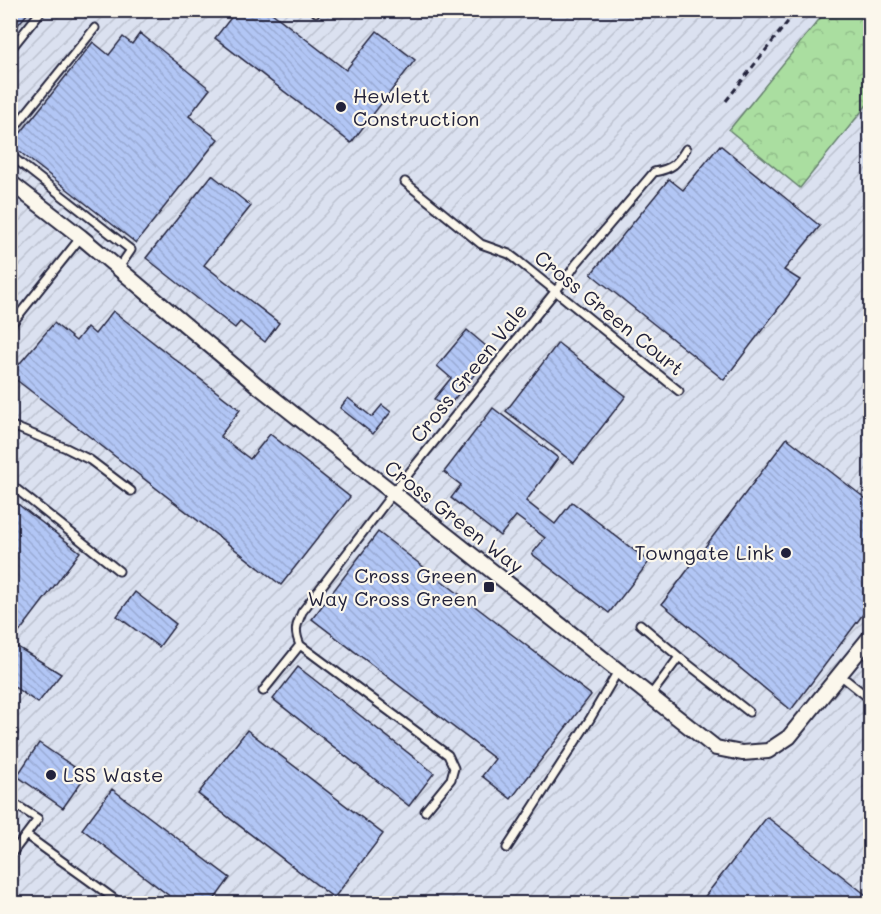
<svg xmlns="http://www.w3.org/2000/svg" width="881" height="914" font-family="Mali,sans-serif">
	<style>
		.industrial { fill: url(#industrial-furrows) }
		.forest { fill: url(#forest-crowns); stroke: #66806e; stroke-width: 1.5 }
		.building { fill: url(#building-back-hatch); stroke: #22223b; stroke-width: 1.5 }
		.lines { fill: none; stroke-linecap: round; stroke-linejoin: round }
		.service-casing { stroke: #22223b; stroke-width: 11 }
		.minor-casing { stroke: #22223b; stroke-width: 18 }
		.path { stroke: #22223b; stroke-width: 3; stroke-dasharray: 6 4.5; stroke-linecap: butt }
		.service { stroke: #fbf7ec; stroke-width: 7 }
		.minor { stroke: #fbf7ec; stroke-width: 14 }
		.poi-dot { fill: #22223b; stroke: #fbf7ec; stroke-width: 2 }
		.labels { text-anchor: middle; stroke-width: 4.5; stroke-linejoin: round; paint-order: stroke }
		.poi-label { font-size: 20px; fill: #22223b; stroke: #fbf7ec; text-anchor: start }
		.street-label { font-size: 20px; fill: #22223b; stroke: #fbf7ec }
	</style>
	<defs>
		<pattern id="industrial-furrows" width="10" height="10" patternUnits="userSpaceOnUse" patternTransform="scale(1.5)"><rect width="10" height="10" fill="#dbe1f0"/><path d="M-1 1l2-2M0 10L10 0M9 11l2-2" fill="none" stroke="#bcc1cf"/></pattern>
		<pattern id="forest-crowns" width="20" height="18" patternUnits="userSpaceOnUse" patternTransform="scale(1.5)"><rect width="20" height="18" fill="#aadea0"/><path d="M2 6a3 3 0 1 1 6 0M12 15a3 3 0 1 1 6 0" fill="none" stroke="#92be8b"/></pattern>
		<pattern id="building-back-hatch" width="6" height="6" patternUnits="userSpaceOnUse" patternTransform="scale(1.5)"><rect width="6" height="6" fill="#b2c6f5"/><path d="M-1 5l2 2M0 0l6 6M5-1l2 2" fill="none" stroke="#99aad3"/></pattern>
	</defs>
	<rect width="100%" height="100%" fill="#ecedee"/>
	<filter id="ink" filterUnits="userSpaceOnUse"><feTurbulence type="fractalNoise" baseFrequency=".0167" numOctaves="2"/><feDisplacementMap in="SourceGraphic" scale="12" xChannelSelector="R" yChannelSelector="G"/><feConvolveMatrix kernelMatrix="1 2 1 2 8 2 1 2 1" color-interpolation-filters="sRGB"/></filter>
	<g filter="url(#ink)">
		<path class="industrial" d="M10,11H870V903H11Z"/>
		<path class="forest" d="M826,11H870V101L800,188L729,130Z"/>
		<path class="building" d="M10,10H25L28,13L10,34Z
			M237,10H268L346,70L377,31L415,60L351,143L215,38Z
			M140,33L210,89L189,116L218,139L136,243L11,145L93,42L109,55L123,37L132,44Z
			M720,145L820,226L784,270L800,280L724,380L591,274L669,179L683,190Z
			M212,175L251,206L204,265L279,323L265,342L240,322L235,328L146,258Z
			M113,311L240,410L220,436L250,459L270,434L350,497L281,585L10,375L54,323L76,341L87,327L95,334Z
			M467,330L493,352L446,409L434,399L451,378L437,366Z
			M558,343L626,396L574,463L506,411Z
			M348,398L372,417L382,405L391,412L373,434L340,408Z
			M493,408L558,458L526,501L555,524L572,502L649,562L609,613L532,554L545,538L516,516L500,536L451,498L461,485L444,472Z
			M787,438L870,502V605L791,710L662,604Z
			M10,498L80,552L11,643L61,674L38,703L10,684Z
			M378,532L591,695L511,799L482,776L495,759L312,619Z
			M135,592L176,624L159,647L117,616Z
			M298,667L434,773L409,806L273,699Z
			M247,730L383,834L334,898L198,794Z
			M39,743L86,775L63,808L17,776Z
			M112,789L230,878L211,904H180L82,829Z
			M767,817L870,898V904H699Z"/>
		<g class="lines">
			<defs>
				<path id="service" d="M316,12L317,10
					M10,50L42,10
					M10,133L95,28
					M10,155L131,250L118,269
					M405,182L481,244L509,254L517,260L679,391
					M10,326L81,237
					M10,425L66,448L90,460L131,491
					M10,484L119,571
					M640,624L679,657L749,712
					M840,675L870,699
					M263,691L300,645
					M650,696L679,657
					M10,736L13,733
					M10,801L38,819L10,856
					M425,811L451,779L454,768L448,755L300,645C294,631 296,626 302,612L393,493L570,273L576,264L654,172C672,169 677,164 686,149
					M26,835C57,858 89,880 121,904
					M507,848L590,719L618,671"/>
				<path id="minor" d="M10,182L81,237L258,386L716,748L742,753L768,751L789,737L870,637"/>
			</defs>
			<use href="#service" class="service-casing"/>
			<use href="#minor" class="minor-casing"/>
			<path class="path" d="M726,101L797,10"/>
			<use href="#service" class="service"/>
			<use href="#minor" class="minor"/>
		</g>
	</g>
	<g class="poi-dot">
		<circle cx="341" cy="107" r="6"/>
		<circle cx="786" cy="553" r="6"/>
		<rect x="483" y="581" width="12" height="12" rx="3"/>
		<circle cx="51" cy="775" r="6"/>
	</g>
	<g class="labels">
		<g class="poi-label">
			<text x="353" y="103">Hewlett<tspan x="353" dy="23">Construction</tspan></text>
			<text x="774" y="560" text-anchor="end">Towngate Link</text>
			<text x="477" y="583" text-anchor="end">Cross Green<tspan x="477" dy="23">Way Cross Green</tspan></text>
			<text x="63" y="782">LSS Waste</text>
		</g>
		<g class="street-label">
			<text transform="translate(609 313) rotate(39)" y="7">Cross Green Court</text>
			<text transform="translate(469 373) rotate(-51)" y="7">Cross Green Vale</text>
			<text transform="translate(454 517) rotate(38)" y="7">Cross Green Way</text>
		</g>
	</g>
	<rect width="881" height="914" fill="none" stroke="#fbf7ec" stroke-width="36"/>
	<rect x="18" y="18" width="845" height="878" fill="none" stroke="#22223b" stroke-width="2" filter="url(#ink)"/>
</svg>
